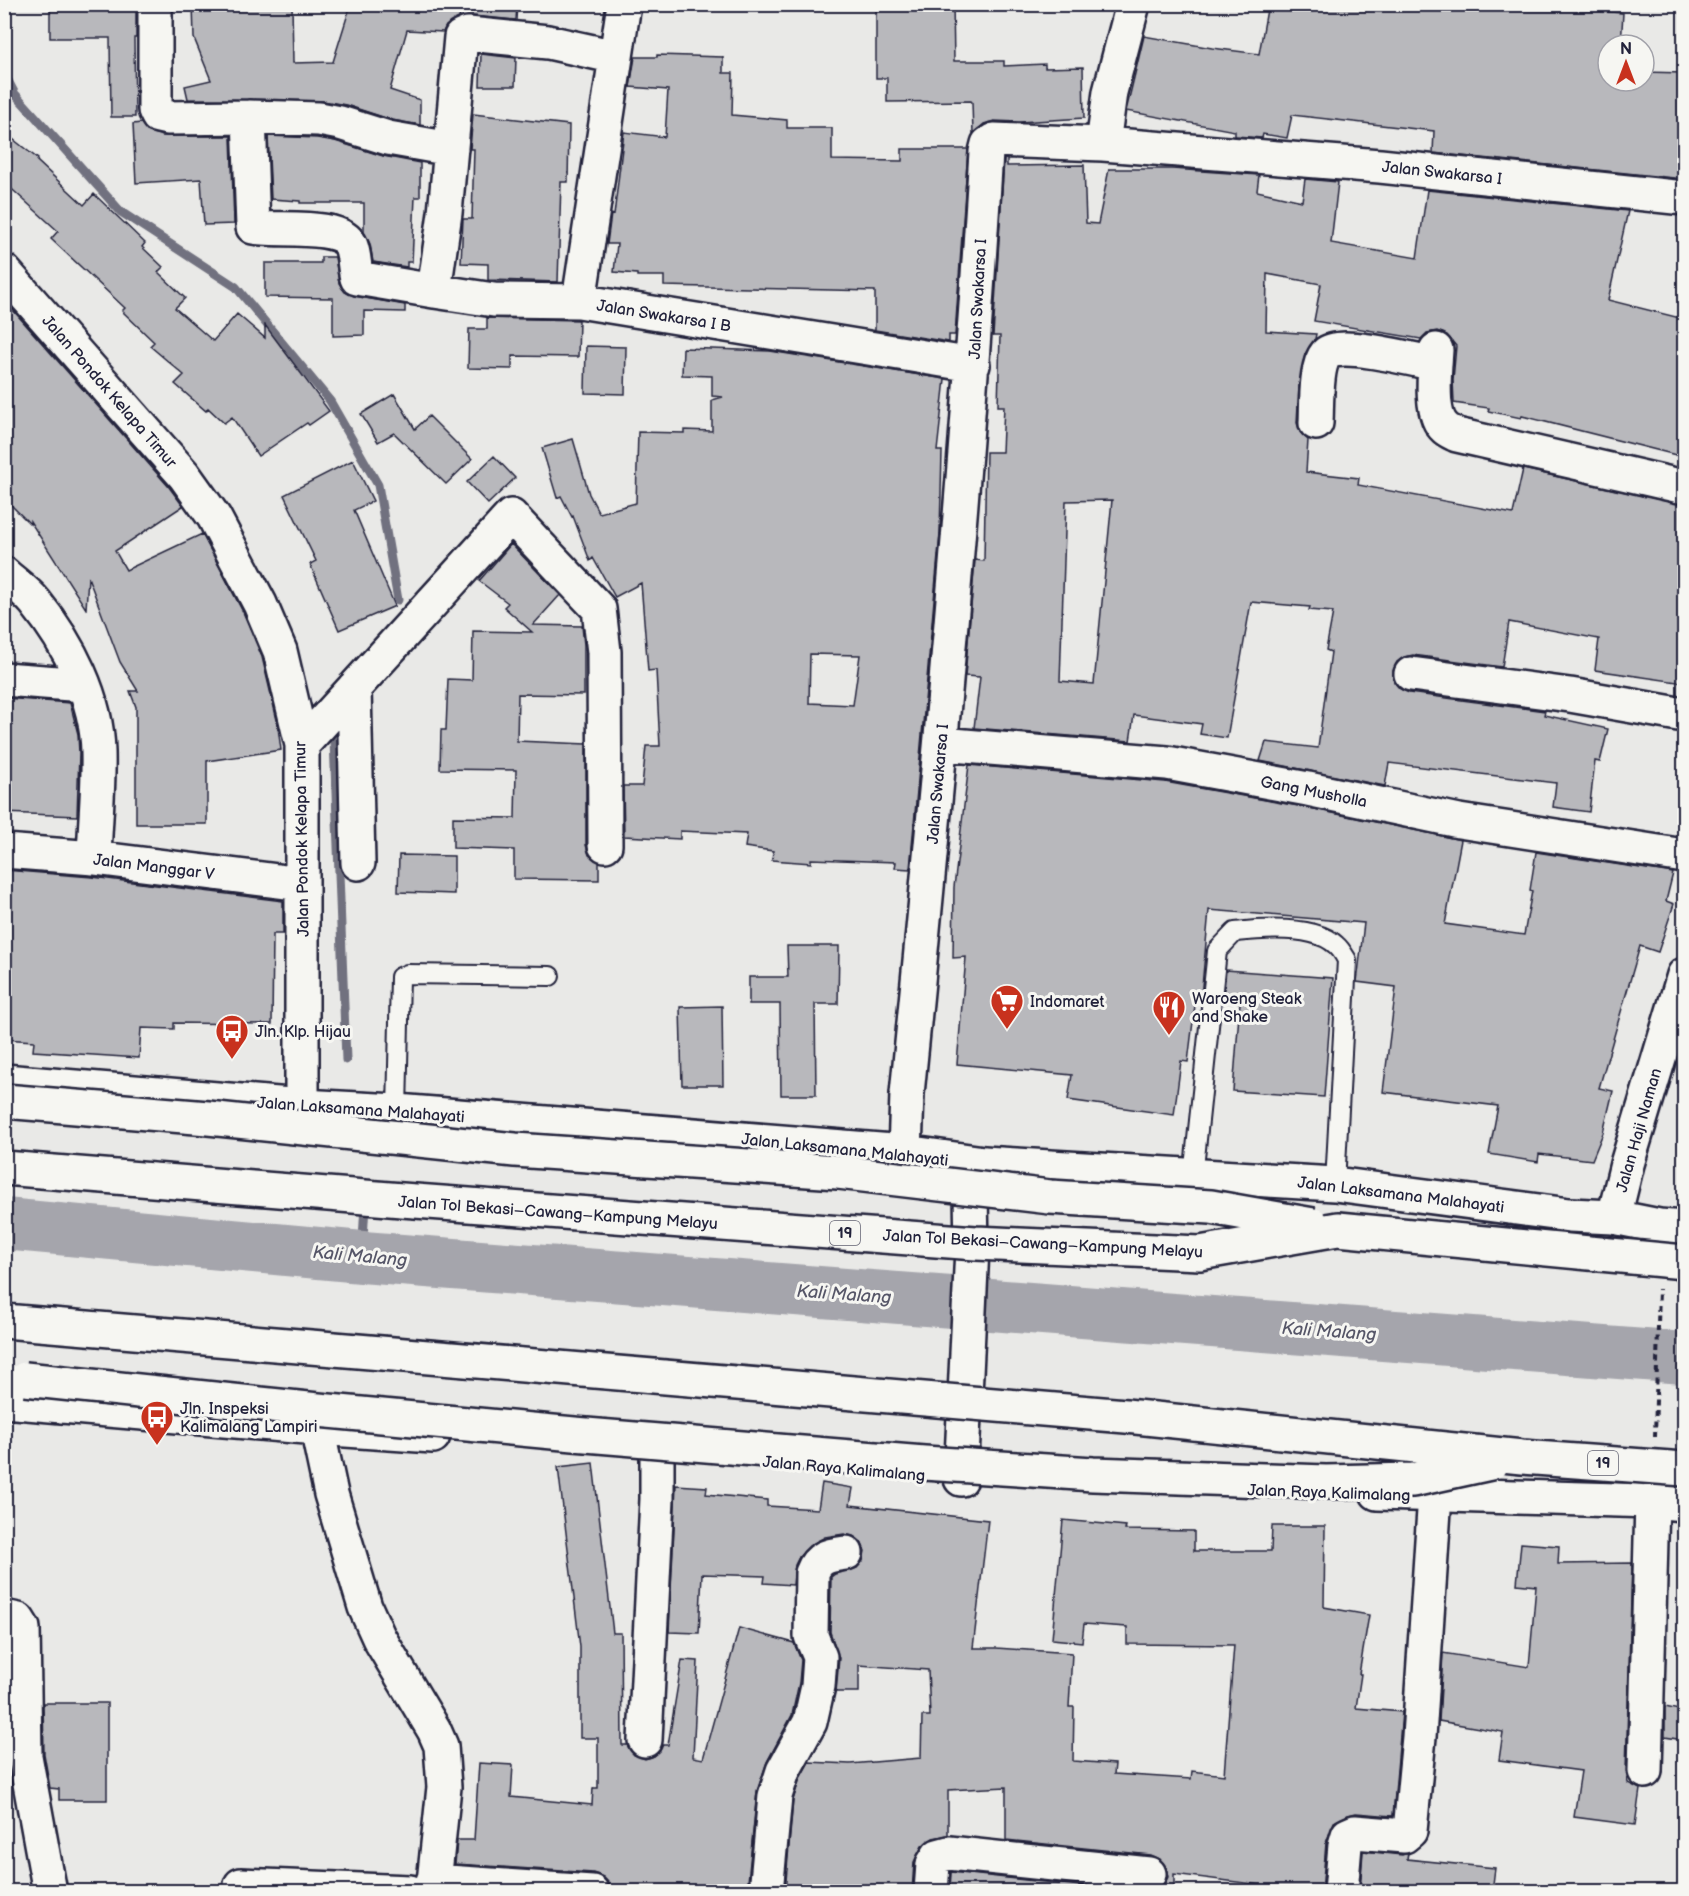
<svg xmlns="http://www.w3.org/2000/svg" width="1689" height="1896" font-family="'Balsamiq Sans',sans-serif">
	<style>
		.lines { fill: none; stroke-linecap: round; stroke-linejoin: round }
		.stream { stroke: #71717f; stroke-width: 9 }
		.river { stroke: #a5a5ac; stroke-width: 52 }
		.building { fill: #b8b8bc; stroke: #22223b; stroke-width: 1.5; fill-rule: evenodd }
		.lane-casing { stroke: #22223b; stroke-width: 22 }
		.street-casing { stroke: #22223b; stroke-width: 38 }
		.secondary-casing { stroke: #22223b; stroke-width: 38 }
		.primary-casing { stroke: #22223b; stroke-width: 38 }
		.path { stroke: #22223b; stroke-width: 4; stroke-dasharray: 6 4.5; stroke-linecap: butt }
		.lane { stroke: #f6f6f2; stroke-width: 18 }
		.street { stroke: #f6f6f2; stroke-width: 33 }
		.secondary { stroke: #f6f6f2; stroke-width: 33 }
		.primary { stroke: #f6f6f2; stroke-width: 33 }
		.highway-bridge-casing { stroke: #22223b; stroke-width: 38; stroke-linecap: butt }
		.highway-bridge { stroke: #f6f6f2; stroke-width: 33 }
		.labels { text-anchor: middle; stroke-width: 6; stroke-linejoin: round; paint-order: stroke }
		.shield { fill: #f6f6f2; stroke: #626272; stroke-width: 1.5 }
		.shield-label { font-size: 15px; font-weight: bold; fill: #22223b }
		.street-label { font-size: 16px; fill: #22223b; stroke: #f6f6f2 }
		.poi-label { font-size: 16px; fill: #22223b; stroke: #f6f6f2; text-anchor: start }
		.water-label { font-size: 18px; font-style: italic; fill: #565668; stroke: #f6f6f2 }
	</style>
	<rect width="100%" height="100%" fill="#e9e9e7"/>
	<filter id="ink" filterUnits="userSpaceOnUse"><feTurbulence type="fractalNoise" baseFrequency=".0167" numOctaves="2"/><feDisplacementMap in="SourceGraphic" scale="12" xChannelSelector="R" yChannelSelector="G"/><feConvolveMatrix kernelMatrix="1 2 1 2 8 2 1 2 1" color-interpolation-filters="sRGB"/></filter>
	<g filter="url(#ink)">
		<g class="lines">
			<path class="stream" d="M4,73L15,94L121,212L236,287L330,401L378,485L398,600
				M334,740L346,1060
				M362,1257L365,1205"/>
			<path class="river" d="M4,1224L362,1257L1684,1358"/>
		</g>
		<path class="building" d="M50,4H136V38H134L135,117H111L110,38H50Z
			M193,4H292L293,63L333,62L351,4H463L459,18L446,26L443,32L407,30L390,90L420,100V125L392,120L346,105L323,101L188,99L185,86L211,80L194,38Z
			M472,4H517L516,20L472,16Z
			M876,4H953L954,61H1004V66L1045,64V68L1083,67L1084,118L1019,122L994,121L984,124L973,134L972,102L971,101L887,102V78H876Z
			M1268,4H1508L1623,13L1621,45H1608V81H1644V72L1684,73V179L1433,153L1434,131L1292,115L1287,138L1263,134L1262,138L1235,136V131L1126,111L1144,36L1212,48L1259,54Z
			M481,54L516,58L515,86H480Z
			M657,55L723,57V73H733L732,115L787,120V128H832V160L902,161V149H968L955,335H949V342L875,330V291L664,286V276H637V274L614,272L617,244H607L611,214L614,215L624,132L665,137L668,90L630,87L635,57H657Z
			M473,114L569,125L568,182H561L558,282L488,280V264L461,263L463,219H472L474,149H470Z
			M141,123L147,131L163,136H231L234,224L204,225L201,179L136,183L133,124Z
			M4,132L38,159L37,161L84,205L94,194L145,243L142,247L163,267L158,272L185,298L175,308L213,341L237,314L265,338V325L329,411L309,425L307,423L258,456L232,417L224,423L208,408L206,411L175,384L184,375L150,346L154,342L122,311L125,308L51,239L58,231L4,182Z
			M268,136L317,138L335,141L383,156L420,163V197H415L412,262H407V267L373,262L370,244L364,232V203H300V201L271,199Z
			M1004,159H1007V166L1084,165L1086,223L1098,224L1109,169H1172L1259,175L1257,191L1302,201L1305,179L1338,182L1331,243L1417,258L1427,190L1628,211L1608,300L1684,319V457L1522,416L1521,418L1488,411L1489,408L1454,403L1453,380L1456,346L1447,335L1437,331L1427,333L1421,339L1314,321L1321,284L1267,274L1266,331L1316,334L1315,339L1305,354L1299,386L1297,423L1300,432L1308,440L1306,472L1359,478L1358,485L1513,514L1523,469L1684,505V683L1595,670L1599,639L1509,622L1502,667L1413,655L1404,657L1397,662L1393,671L1394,682L1400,689L1409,693L1545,711L1544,715L1608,729L1600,762L1595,761L1589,812L1553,807L1556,783L1389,763L1385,786L1260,761L1266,742L1318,748L1331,652L1326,650L1333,612L1309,610L1310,607L1251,602L1227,738L1200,734L1202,724L1134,715L1130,741L974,728L980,677L965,676L975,560L984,561L986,452H1002L1004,406H998L1000,336H993ZM1112,500L1094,684L1060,681L1066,501Z
			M321,257H335L339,283L345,292L354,296L405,305V312L364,311V335L333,336V298L265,297V263H321Z
			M4,300L169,487L183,506L115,551L126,570L202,534L243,612L262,657L277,720L281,750L207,761V824H136V707L130,691H138L120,662L88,577L86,609L30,521V524L4,498Z
			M487,318L579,320L578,357L512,356V369L468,368L469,329H487Z
			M586,346L626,347L625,394L585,393Z
			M683,348L770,351L945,379L937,451H942L940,533L910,869L895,868L896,862L811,859V863L772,860L773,851L745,847L747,834L680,831V839L624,836L623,786H642L646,746H660L656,670L648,671L641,583L615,597L593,558L590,561L573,516L572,517L561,496L557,498L542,448L573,439L589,494L599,513L636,503L638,432L684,433V430L712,431V400L723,397L712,396V376L682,375ZM810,654L860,655L853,705L809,703Z
			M394,394L415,429L429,416L472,459L446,484L394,433L378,442L361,414Z
			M494,456L515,478L488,504L467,482Z
			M353,460L373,501L354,510L395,606L339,630L310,564L316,561L284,495Z
			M511,544L560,595L533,625L582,626L584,645V695L518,694L517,741L586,744V845L589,855L599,862V880L514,879V850L453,848V817L515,818L516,770L440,769L441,730H446L448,679L472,680L473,631L532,632L504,607L508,603L479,581Z
			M4,698L70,703L78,734L79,753L77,816L4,813Z
			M969,765L1165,782L1304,807L1461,840L1445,924L1524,935L1532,891L1530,890L1536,852L1673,873L1666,901L1674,904L1658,952L1640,946L1599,1088L1613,1091L1603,1133L1592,1160L1539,1154L1538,1162L1489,1154L1498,1106L1383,1092L1396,987L1357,982L1364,923L1209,910L1201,997H1196L1188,1062L1181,1061L1174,1115L1068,1100L1072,1075L957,1064L966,957L953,958L954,887Z
			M399,855L454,856V894L398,892Z
			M4,870L92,877L283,901V934H273L272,1024L174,1023V1029L141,1028L139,1058L33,1051L34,1041L4,1039Z
			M787,946H839L838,1004H815L816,1095H781L780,1004H749V977H788Z
			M1226,970L1333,978L1324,1097L1233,1091L1240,1002L1223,1000Z
			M722,1006L723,1085H682L680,1007Z
			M593,1463L613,1633H621L622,1745H627L634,1755L645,1759L654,1756L660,1751L662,1745H668L682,1660L698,1661L693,1757L703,1759L739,1628L794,1643L801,1660L799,1683L792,1715L767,1762L757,1791L747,1892L610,1889L609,1883L603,1877L593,1873L455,1864L457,1840H474L479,1763L513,1765L511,1797L592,1805L593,1788H598V1738H580V1647L558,1467Z
			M822,1483L853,1488L850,1505L988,1520L973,1648H996L1072,1653L1069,1707H1074L1073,1761L1115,1764L1114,1774L1191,1779L1192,1771L1224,1775L1234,1645L1127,1644V1627L1084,1624L1082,1642L1052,1639L1063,1520L1126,1526L1125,1530L1194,1531V1551H1271L1272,1526H1325L1324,1607L1369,1615L1359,1674H1361L1356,1708L1402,1712L1393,1816L1356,1813L1348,1815L1334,1822L1326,1843L1322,1892L1268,1889V1886L1174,1874V1892H1155L1164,1885L1168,1877L1166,1867L1160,1859L1151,1855L1006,1840V1787L948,1790V1835L933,1838L922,1846L914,1862L912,1892H785L793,1800L800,1778L809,1762L850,1764L921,1758L922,1716H930L928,1670L859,1665V1692H836L839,1658L830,1632L831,1577L835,1574L857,1568L863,1561L865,1551L861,1542L853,1536L844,1534L825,1537L809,1546L799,1557L795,1565L793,1585L764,1583L765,1576L702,1574L699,1633L669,1632L676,1485L707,1487L706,1494L767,1500V1506L818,1509Z
			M1521,1543L1559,1546L1558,1564L1632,1563L1626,1771L1628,1783L1640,1789L1635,1825L1574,1817L1581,1771L1499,1760L1503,1732L1439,1721L1443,1653L1529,1667L1536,1586L1517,1584Z
			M4,1703L6,1756L12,1787L4,1786Z
			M43,1703H107V1800H59V1789L50,1788L44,1754Z
			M1665,1707L1684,1711V1740L1665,1737Z
			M1363,1851L1402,1855L1408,1853L1407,1859L1495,1868L1492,1892H1360Z
			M951,1872L1136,1892H950Z"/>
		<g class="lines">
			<defs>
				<path id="lane" d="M397,1111L400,977L407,974L550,976
					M1193,1177L1217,951L1235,932C1262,929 1315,925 1336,945C1341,949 1344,955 1347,960L1335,1184"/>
				<path id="street" d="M155,4V110L158,116L167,118L249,117L319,119L340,123L388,138L451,149
					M616,57L548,42L468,34L461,37L445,213L434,291L494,300L579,301L973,365
					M249,117L253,227C275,232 341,222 351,246C355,256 354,268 357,278L434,291
					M1103,144L1110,92L1133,4
					M4,271L184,475L214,517L260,604L280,651L302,745V1106
					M579,301L624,4
					M1436,350C1435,369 1429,414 1445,428C1448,431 1453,433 1457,435L1684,487
					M1316,423C1317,406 1315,367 1326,354C1337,340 1416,360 1435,364
					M4,574C14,583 27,592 35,602C69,644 97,698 98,752C99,787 95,823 94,858
					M1411,674L1570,695L1684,715
					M4,679L84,685
					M354,688L358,863
					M941,744L1167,763L1308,789L1459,821L1684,856
					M302,745L511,516L599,609L604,652L605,845
					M4,851L94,858L302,884
					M905,1152L907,1094C938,780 967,467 986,152L988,144L994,140L1103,144L1380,166L1684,198
					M317,1428L331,1494L365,1607L379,1638L434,1730L441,1746L444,1787L433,1892
					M4,1617L18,1620L23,1628L25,1756L50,1892
					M645,1740L657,1499V1452
					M1645,1771L1652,1501
					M433,1881L592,1892
					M241,1885L410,1892
					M766,1892L775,1796L783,1771L810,1722L818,1686L820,1657L811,1636L812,1573C818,1556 830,1555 846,1553
					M931,1892L933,1864L938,1856L949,1853L1149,1874
					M1341,1892L1345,1845L1348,1835L1355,1832L1404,1836L1410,1831L1419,1737L1435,1495"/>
				<path id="secondary" d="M1614,1217L1627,1164L1684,975"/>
				<path id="primary" d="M4,1081L302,1106L397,1111L905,1152L984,1163L1335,1184L1569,1215L1614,1217L1659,1226L1684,1228
					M960,1163L971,1194L972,1248L961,1479
					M4,1401L317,1428L433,1436
					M1377,1493L1652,1501L1684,1504"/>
			</defs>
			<use href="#lane" class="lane-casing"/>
			<use href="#street" class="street-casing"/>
			<use href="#secondary" class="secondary-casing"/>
			<use href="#primary" class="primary-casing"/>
			<path class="path" d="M1655,1437L1659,1289"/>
			<use href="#lane" class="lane"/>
			<use href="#street" class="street"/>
			<use href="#secondary" class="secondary"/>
			<use href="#primary" class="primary"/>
			<defs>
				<path id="highway-bridge" d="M4,1101L208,1118L515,1150L838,1172L1050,1197L1211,1207L1313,1225
					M4,1168L402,1200L976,1243L1200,1253L1338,1229L1684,1262
					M4,1321L1126,1416L1522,1457L1684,1469
					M25,1379L318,1410L574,1434L924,1463L1093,1474L1326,1482L1413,1480L1491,1463"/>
			</defs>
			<use href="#highway-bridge" class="highway-bridge-casing"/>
			<use href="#highway-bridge" class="highway-bridge"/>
		</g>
	</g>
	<defs>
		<symbol id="supermarket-pin" viewBox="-11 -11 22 30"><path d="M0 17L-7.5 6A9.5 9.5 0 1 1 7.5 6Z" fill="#c8321e" stroke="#f6f6f2"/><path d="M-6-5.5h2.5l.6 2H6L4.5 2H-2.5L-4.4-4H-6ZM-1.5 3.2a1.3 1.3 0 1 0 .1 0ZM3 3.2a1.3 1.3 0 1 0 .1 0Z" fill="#fff"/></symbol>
		<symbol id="restaurant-pin" viewBox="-11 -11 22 30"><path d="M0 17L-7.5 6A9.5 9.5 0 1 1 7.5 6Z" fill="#c8321e" stroke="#f6f6f2"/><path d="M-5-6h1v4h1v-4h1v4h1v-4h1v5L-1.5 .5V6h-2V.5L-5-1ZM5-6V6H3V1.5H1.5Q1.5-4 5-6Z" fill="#fff"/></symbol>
		<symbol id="bus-pin" viewBox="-11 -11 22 30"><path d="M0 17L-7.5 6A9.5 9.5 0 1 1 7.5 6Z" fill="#c8321e" stroke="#f6f6f2"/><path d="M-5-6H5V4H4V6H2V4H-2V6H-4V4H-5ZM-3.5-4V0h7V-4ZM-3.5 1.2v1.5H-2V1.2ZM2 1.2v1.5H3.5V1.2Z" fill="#fff"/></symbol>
	</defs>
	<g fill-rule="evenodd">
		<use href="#supermarket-pin" x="988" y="982" width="38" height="52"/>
		<use href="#restaurant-pin" x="1150" y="988" width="38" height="52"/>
		<use href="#bus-pin" x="213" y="1012" width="38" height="52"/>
		<use href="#bus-pin" x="138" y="1398" width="38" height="52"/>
	</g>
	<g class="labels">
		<g class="shield">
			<rect x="830" y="1221" width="30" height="24" rx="4.5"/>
			<rect x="1588" y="1451" width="30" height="24" rx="4.5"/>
		</g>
		<g class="shield-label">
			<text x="845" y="1238">19</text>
			<text x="1603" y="1468">19</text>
		</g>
		<g class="street-label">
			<text transform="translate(1442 172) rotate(6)" y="6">Jalan Swakarsa I</text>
			<text transform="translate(977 299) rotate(-87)" y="6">Jalan Swakarsa I</text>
			<text transform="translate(664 315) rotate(9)" y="6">Jalan Swakarsa I B</text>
			<text transform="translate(110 391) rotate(49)" y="6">Jalan Pondok Kelapa Timur</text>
			<text transform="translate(937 784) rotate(-85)" y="6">Jalan Swakarsa I</text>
			<text transform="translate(1314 791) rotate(11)" y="6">Gang Musholla</text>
			<text transform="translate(301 839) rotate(-91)" y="6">Jalan Pondok Kelapa Timur</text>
			<text transform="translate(154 866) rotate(7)" y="6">Jalan Manggar V</text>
			<text transform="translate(361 1109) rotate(4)" y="6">Jalan Laksamana Malahayati</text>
			<text transform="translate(1638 1130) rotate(-74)" y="6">Jalan Haji Naman</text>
			<text transform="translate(845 1149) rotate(6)" y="6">Jalan Laksamana Malahayati</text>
			<text transform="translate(1401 1194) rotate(7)" y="6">Jalan Laksamana Malahayati</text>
			<text transform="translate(558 1212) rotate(4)" y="6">Jalan Tol Bekasi–Cawang–Kampung Melayu</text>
			<text transform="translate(1043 1243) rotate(3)" y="6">Jalan Tol Bekasi–Cawang–Kampung Melayu</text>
			<text transform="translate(844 1468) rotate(5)" y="6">Jalan Raya Kalimalang</text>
			<text transform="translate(1329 1492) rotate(2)" y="6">Jalan Raya Kalimalang</text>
		</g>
		<g class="poi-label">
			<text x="1192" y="1004">Waroeng Steak<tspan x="1192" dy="18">and Shake</tspan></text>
			<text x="1030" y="1007">Indomaret</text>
			<text x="255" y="1037">Jln. Klp. Hijau</text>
			<text x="180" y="1414">Jln. Inspeksi<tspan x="180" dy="18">Kalimalang Lampiri</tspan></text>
		</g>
		<g class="water-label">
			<text transform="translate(360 1256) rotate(5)" y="6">Kali Malang</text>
			<text transform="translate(844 1294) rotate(4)" y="6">Kali Malang</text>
			<text transform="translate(1329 1331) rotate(4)" y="6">Kali Malang</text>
		</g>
	</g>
	<rect width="1689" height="1896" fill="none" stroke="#f6f6f2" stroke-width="24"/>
	<rect x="12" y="12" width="1665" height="1872" fill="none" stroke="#22223b" stroke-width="2" filter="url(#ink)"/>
	<g transform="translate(1626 63)"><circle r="28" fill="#f6f6f2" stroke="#a1a1a9" stroke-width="1.5"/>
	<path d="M0-4.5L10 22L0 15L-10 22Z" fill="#c8321e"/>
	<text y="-9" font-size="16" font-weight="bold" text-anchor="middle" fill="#22223b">N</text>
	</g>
</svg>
